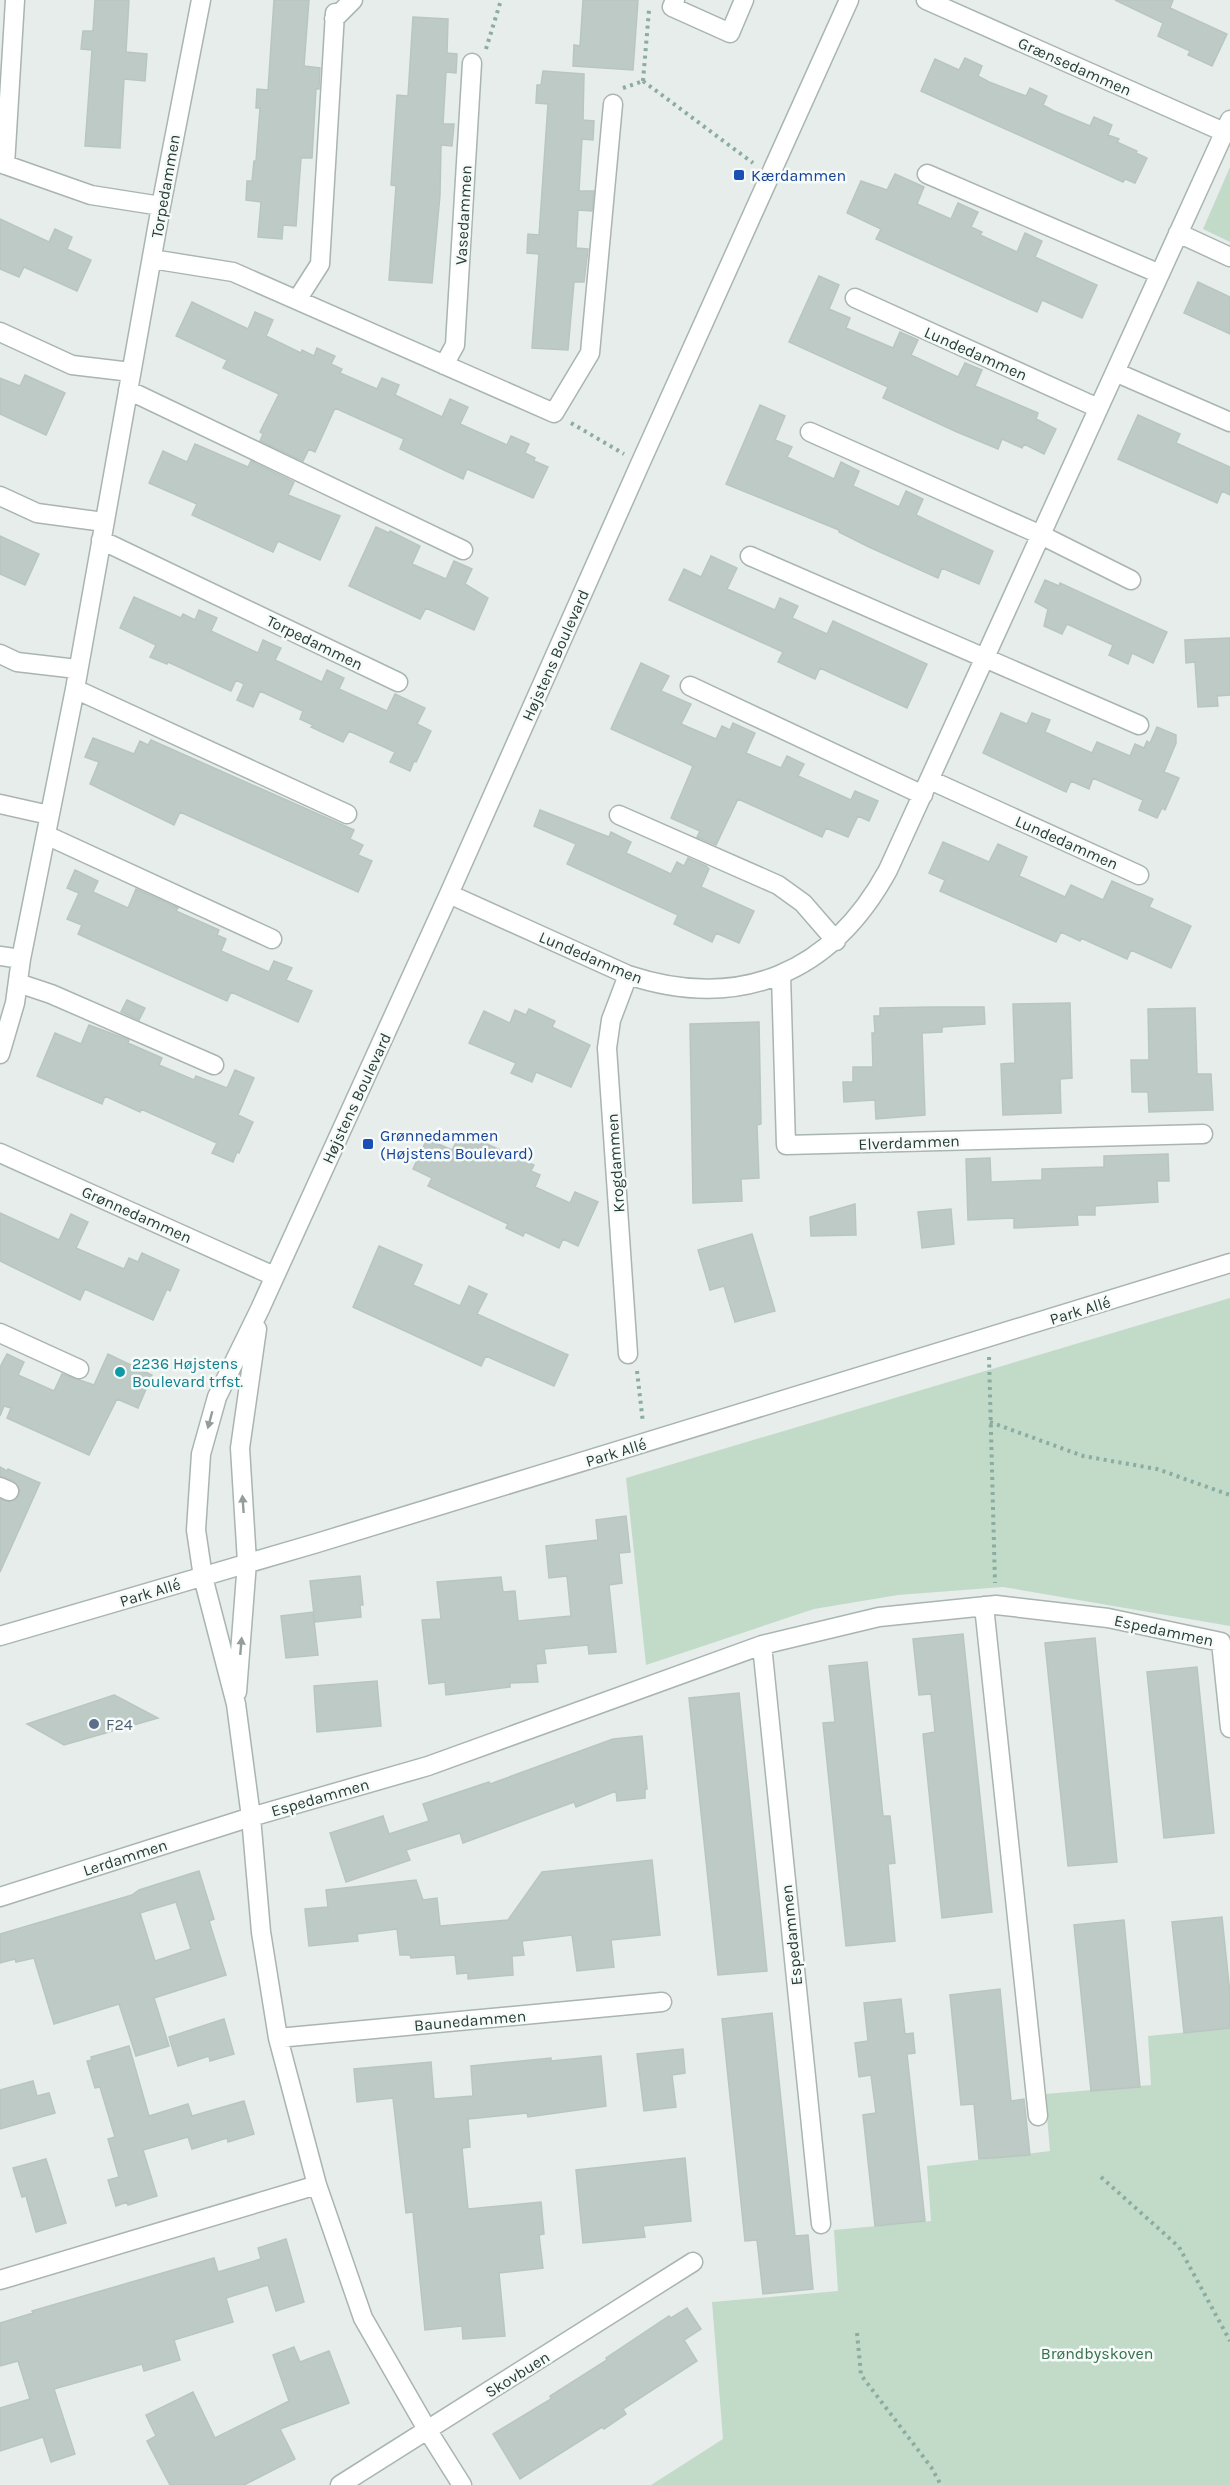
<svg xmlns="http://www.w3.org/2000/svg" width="1230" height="2485" font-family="Karla,sans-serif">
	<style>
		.green { fill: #c2dbc8 }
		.building { fill: #becac5; stroke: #b9c6c0; stroke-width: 1.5; fill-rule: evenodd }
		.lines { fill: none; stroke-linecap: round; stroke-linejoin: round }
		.minor-casing { stroke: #a9b5b0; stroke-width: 21 }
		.path { stroke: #8aaca1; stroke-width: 4; stroke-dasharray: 3 4.5; stroke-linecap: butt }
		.minor { stroke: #fff; stroke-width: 18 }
		.oneway { fill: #939e9a }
		.transit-dot { fill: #1a4fb4; stroke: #f6faf8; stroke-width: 2 }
		.culture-dot { fill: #0f9aa8; stroke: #f6faf8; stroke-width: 2 }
		.service-dot { fill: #5c6f8a; stroke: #f6faf8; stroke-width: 2 }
		.labels { text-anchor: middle; stroke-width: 5; stroke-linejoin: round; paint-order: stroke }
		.street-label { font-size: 16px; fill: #273d36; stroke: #f6faf8 }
		.transit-label { font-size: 16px; fill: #164399; stroke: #f6faf8; text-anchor: start }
		.culture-label { font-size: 16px; fill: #0d838f; stroke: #f6faf8; text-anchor: start }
		.service-label { font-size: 16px; fill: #4e5e75; stroke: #f6faf8; text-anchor: start }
		.park-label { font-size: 16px; fill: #366f4b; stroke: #f6faf8 }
	</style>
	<rect width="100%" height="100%" fill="#e6edea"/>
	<path class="green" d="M1230,167V242L1203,229Z
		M1230,1298V1626L1003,1587L898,1595L814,1609L646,1665L626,1478Z
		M1230,2028V2485H651L723,2439L712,2302L838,2291L834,2230L931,2221L927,2166L1050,2151L1045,2094L1151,2085L1148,2036Z"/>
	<path class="building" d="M95,0H129L126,52L147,54L145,81L124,79L120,148L85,146L92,50L81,49L83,31H93Z
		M274,0H309L304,66L320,68L319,89H316L312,158H301L296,226L283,225L282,239L258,237L261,202L246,200L247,181H252L254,161H256L260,108H256L257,89L268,90Z
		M583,0H638L633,70L573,66L574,45L580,46Z
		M1115,0H1173L1170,8L1227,34L1212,66L1188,55L1190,51L1158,36L1163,23Z
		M413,17L448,19L447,53L457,54L456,73L446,72L443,124H454L452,146L441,145L440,195L432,283L389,280L396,186L391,185L397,95L408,96Z
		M965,58L982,66L978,76L989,82L1026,96L1030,88L1047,96L1043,105L1054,111L1090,126L1094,117L1112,125L1108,135L1119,139L1117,142L1137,151L1136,153L1147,158L1135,183L1125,179L1123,182L921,91L935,59L959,70Z
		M543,71L584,74L583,120L594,121L593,140L582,139L579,191H594L592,211L578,210L576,248L588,249L584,282H574L568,350L532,348L539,254L527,253L528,234L539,235L548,104L536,103L537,85H541Z
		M895,174L924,187L917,204L951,219L958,203L978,212L971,227L982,232L980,235L1017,252L1025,233L1042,241L1035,257L1097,285L1082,318L1042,300L1037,312L876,239L881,229L847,213L861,181L887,190Z
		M0,219L49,242L55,229L72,237L67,249L91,260L77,291L24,267L19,277L0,269Z
		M819,276L839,285L829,309L850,318L846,328L893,348L900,332L918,340L911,355L958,377L965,363L982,370L975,386L1038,413L1036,419L1056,429L1044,454L1024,444L1022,448L1002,439L998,449L957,432L883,398L888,387L789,342Z
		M1198,282L1230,297V334L1184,313Z
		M192,302L248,329L255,312L273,320L266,336L301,353L302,350L314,356L317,348L335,356L331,364L342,369L340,373L377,389L382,378L399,385L395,395L442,417L450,399L468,407L460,424L507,445L511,436L529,444L525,453L535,458L534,461L548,467L533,498L467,469L463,479L444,470L400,449L404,439L335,408L315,452L309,449L303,461L260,441L263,434L260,432L279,394L223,368L227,360L176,336Z
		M25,375L65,393L46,435L0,414V378L20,386Z
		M760,405L785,416L775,440L792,447L787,457L834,479L841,462L859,471L853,486L899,507L906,491L923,499L916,515L993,551L979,584L942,568L938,578L869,547L839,532V530L726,484Z
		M1138,415L1180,434L1176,443L1230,467V495L1222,491L1217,503L1118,459Z
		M195,444L248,467L251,461L294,482L288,495L340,516L320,560L278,541L273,552L192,515L197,504L149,483L163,451L187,462Z
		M376,527L389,533L390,531L420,546L412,564L446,579L454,561L472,569L465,584L488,598L474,630L426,608L420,619L349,586Z
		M0,536L39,554L25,585L0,574Z
		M711,556L737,568L727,589L775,610L780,598L798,606L792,618L827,634L833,621L927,664L907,708L820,668L815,679L778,662L783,652L669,600L684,569L701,577Z
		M1045,580L1059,586L1060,583L1167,632L1153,663L1132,653L1128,664L1109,655L1113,645L1067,624L1062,634L1044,626L1048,609L1035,602Z
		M134,597L181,618L183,614L195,620L199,610L217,618L211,631L258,653L263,640L281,648L275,660L322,682L327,670L344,678L339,689L387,711L395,694L425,708L417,724L431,731L416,762L414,761L410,771L390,762L395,752L349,731L343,742L311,727L313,725L300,719L303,711L260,691L253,707L237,700L244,684L236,680L231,691L168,662L167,664L150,657L156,645L120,628Z
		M1230,638V695L1217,696L1218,706L1198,707L1195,662L1186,663L1185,640Z
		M641,663L669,676L661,691L691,704L681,724L716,739L722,726L730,730L733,723L755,733L746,753L781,768L787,756L804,764L798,776L851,800L855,791L878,801L869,821L858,816L848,837L826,828L822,837L738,799L716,845L697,837L700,831L671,818L693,766L611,729Z
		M1001,713L1027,724L1032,713L1050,720L1045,732L1092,753L1097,742L1130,756L1135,744L1144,748L1147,741L1150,743L1157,727L1176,735V743L1164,772L1179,778L1165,810L1162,808L1157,818L1139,810L1143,800L1093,778L1089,789L1071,781L1066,792L983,753Z
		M93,738L134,754L140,741L148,745L151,740L354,830L350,839L363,845L358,855L372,861L358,892L180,812L174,825L90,784L99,762L85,757Z
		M540,810L609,837L611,832L631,842L626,853L671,874L677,862L684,866L688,858L706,866L709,869L701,887L754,911L739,943L716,933L712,942L674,924L678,915L567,864L576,844L534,826Z
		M943,842L989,862L998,844L1027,857L1019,876L1065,897L1071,885L1103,900L1112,881L1153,899L1149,907L1191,926L1171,968L1131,950L1127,959L1081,938L1080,941L1061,932L1056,942L940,891L945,880L929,873Z
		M75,870L98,881L93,892L128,908L136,889L178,908L176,911L219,930L217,935L226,939L221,951L269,972L274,961L292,968L286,980L312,991L298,1022L231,992L227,1001L78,934L82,925L67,919L79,893L67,888Z
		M127,1000L145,1008L139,1020L121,1012Z
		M1070,1003L1072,1078L1060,1079L1061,1113L1003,1115L1001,1064L1015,1063L1013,1004Z
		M932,1007H984L985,1024L942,1027V1032L922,1033L925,1115L876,1119L875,1100L844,1102L843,1082H853V1067H873L872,1033H875L874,1016H880V1008Z
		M1195,1008L1197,1074H1211L1213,1110L1149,1112L1148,1092H1132L1131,1060H1149L1148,1009Z
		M529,1009L555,1021L552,1027L590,1045L571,1087L536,1072L532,1082L511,1073L516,1063L469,1043L484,1011L510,1023L515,1010L526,1015Z
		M759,1022L761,1124L757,1125L759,1178L741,1179L742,1201L693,1203L690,1024Z
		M89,1025L129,1040L128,1043L162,1058L159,1065L194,1080L196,1076L227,1088L235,1070L254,1078L238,1115L253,1122L239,1153L237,1152L233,1162L212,1153L217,1143L141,1109L140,1112L105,1096L102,1104L37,1076L55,1033L81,1044Z
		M469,1136L534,1165L531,1171L540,1175L535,1187L570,1203L575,1192L598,1202L578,1246L563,1239L559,1248L525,1232L523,1236L506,1228L508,1224L428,1186L432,1178L413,1169L427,1139L452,1150L458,1139L466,1142Z
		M1168,1154L1169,1181H1157L1158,1202L1095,1206V1215H1077L1078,1225L1014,1228V1218L968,1220L966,1159L990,1158L991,1182L1042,1180V1169L1104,1167V1156Z
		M855,1204L856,1235L811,1236L810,1217Z
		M951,1209L954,1244L922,1248L918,1212Z
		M0,1213L59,1240L71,1214L88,1222L76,1248L124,1269L129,1258L138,1262L142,1253L179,1270L170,1291L167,1289L153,1320L85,1289L80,1300L0,1261Z
		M752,1234L775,1311L735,1322L724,1286L710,1290L698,1250Z
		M379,1246L422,1265L413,1285L460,1306L469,1286L487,1294L477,1314L568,1355L554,1386L486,1356L481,1366L353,1307Z
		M7,1354L24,1362L18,1375L54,1391L62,1374L94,1385L108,1354L152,1375L138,1408L117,1399L89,1455L7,1418L11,1408L4,1406L0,1416V1367Z
		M0,1467L7,1471L8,1469L40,1483L0,1572V1499L10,1502L15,1500L20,1490L14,1481L0,1476Z
		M626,1516L630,1552L619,1553L622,1583L609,1585L616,1652L589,1654L588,1645L544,1649L546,1663L536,1664L538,1682L510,1683V1687L446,1695L445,1682L429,1684L422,1620L441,1619L437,1582L501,1577L503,1592L515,1591L518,1621L571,1616L567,1576L549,1578L546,1546L598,1540L596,1520Z
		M360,1576L363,1605H360L361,1617L315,1622L310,1581Z
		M313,1612L318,1655L286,1658L281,1616Z
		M963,1634L992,1912L942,1918L923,1734L935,1732L931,1694L919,1695L913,1639Z
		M1095,1638L1117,1862L1068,1866L1045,1643Z
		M867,1662L883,1816H890L895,1863L888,1864L895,1941L846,1946L823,1723L835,1722L829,1666Z
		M1197,1667L1214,1833L1164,1838L1147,1672Z
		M377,1681L381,1726L317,1732L314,1686Z
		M739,1693L767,1971L718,1975L689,1698Z
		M114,1695L158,1718L64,1745L27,1724Z
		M642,1736L647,1789H645V1798L617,1801L616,1791L576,1807L574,1802L463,1843L460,1833L406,1850L410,1860L346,1882L330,1833L383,1816L389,1834L429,1821L423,1804L489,1782L490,1784L613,1739Z
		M652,1860L660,1935L611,1940L614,1967L577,1971L572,1935L522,1941L524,1955L512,1956L513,1975L468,1979V1973L457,1974L455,1955L411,1958L410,1955H400L397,1929L357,1934L358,1941L309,1946L305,1909L328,1907L326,1890L416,1880L423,1900L437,1898L440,1926L508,1920L542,1872Z
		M199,1871L214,1919L209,1921L226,1975L154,1998L169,2046L136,2056L119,2004L54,2024L34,1958L16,1962L15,1959L0,1963V1934L132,1895L139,1890ZM176,1902L191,1949L155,1961L140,1913Z
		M1222,1917L1230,1994V2028L1184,2033L1172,1922Z
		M1124,1920L1140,2087L1091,2091L1074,1925Z
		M1000,1989L1011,2101L1024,2099L1030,2155L979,2159L974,2104L961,2105L950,1995Z
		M901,1999L905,2034L913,2033L915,2053L907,2054L925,2221L875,2226L863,2115L876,2113L871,2075L859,2077L855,2043L868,2041L864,2003Z
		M772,2013L795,2236L808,2235L813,2289L763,2294L757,2240L745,2241L722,2019Z
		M224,2019L234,2054L210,2061L209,2056L178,2066L169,2037Z
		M129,2046L149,2116L188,2104L192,2116L244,2101L254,2134L228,2142L227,2138L192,2149L188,2137L143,2150L157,2196L128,2205L127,2202L116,2206L108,2180L119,2177L108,2139L115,2137L100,2087L95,2088L87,2061L92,2060L91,2057Z
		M683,2049L685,2073L672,2075L676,2107L644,2111L637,2054Z
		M601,2056L606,2106L528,2117L527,2113L468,2119L470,2147L462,2148L468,2209L541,2202L544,2234L539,2235L543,2268L499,2273L505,2336L463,2339L462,2326L425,2330L413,2212L406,2213L393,2098L357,2102L354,2069L431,2062L434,2099L473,2096L471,2066L551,2058V2061Z
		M33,2081L37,2096L49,2093L55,2113L0,2129V2090Z
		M685,2158L691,2221L643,2226L645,2237L583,2243L576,2170Z
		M46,2159L66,2223L36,2232L26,2196L22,2197L13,2168Z
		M286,2239L304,2302L276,2311L268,2285L226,2298L233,2322L174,2340L180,2360L144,2371L142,2364L54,2389L75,2454L51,2462L43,2437L0,2451V2408L30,2399L18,2361L0,2366V2323L33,2313L32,2311L214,2258L218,2272L261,2259L258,2248Z
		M687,2308L701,2329L684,2340L697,2361L623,2409L626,2414L604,2429L602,2427L520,2479L493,2434L551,2399L550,2396L607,2360L606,2358L669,2316L671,2318Z
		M294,2347L300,2362L329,2351L349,2403L280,2429L295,2459L244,2485H170L147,2441L156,2436L146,2415L193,2392L215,2438L289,2401L273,2355Z"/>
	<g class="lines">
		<defs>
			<path id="minor" d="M675,0L672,7L730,33L744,0
				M926,0L1224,132
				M334,19L353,0
				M0,163L91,195L161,206
				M5,165L15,0
				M927,174L1160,274
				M1178,233L1230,257
				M152,259L233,272L554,413L590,353L613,104
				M855,298L1098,408
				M297,300L320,264L335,13
				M0,332L72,365L131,372
				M444,365L455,345L472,63
				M1115,372L1230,422
				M128,390L463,550
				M810,432L1041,535L1131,580
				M0,496L37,513L104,522
				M101,540L398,682
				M750,556L1139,725
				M0,654L17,662L77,669
				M690,686L923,795
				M75,689L347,814
				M930,780L1139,875
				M0,804L49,815
				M619,815L778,885L803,903L836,941
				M46,835L272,939
				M449,894L628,975C740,1012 832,973 888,870L1230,120
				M0,956L21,959
				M628,975L611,1020L607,1048L628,1354
				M781,975L786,1145L1203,1134
				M18,983L51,994L214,1065
				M0,1054L15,1003L21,959L75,689L161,206L201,0
				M0,1153L274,1276
				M0,1333L79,1369
				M0,1487L9,1491
				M984,1606L1038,2116
				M0,1636L317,1543L1230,1263
				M762,1645L821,2224
				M237,1692L247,1562L240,1448L257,1329
				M0,1897L251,1817L428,1766L762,1645L879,1617L996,1605L1108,1618L1221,1642L1230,1728
				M278,2038L662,2002
				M0,2280L317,2185
				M340,2485L693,2262
				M462,2485L428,2431L363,2318L317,2185L278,2038L261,1932L251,1817L236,1704L203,1577L196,1530L201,1454L217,1397L260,1309L449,894L640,464L849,0"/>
		</defs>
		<use href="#minor" class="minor-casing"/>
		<path class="path" d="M486,49L501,0
			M643,81L753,163
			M643,81L649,10H651
			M623,88L643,81
			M571,423L624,454
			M989,1357L995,1583
			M637,1371L643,1423
			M990,1422L1083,1456L1157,1469L1230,1495
			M1101,2177L1179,2247L1230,2341
			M857,2333L861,2375L931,2467L941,2485"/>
		<use href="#minor" class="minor"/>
	</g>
	<defs><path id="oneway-solid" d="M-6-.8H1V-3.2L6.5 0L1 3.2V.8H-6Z" transform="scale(1.5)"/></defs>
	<g class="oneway">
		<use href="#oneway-solid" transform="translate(210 1420) rotate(105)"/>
		<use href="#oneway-solid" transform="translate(243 1504) rotate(-94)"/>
		<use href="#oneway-solid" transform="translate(241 1646) rotate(-85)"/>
	</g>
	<g class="transit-dot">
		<rect x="733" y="169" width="12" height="12" rx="3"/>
		<rect x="362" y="1138" width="12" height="12" rx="3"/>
	</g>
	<circle class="culture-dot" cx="120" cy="1372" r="6"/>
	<circle class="service-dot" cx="94" cy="1724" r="6"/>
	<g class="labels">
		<g class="street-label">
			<text transform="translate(1075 66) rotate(24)" y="6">Grænsedammen</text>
			<text transform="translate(165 186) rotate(-80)" y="6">Torpedammen</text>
			<text transform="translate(463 215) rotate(-87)" y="6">Vasedammen</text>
			<text transform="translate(976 353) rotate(24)" y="6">Lundedammen</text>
			<text transform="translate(315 642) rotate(26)" y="6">Torpedammen</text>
			<text transform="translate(555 655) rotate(-66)" y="6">Højstens Boulevard</text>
			<text transform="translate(1067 842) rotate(24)" y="6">Lundedammen</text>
			<text transform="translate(591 957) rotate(23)" y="6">Lundedammen</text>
			<text transform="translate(356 1098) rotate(-65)" y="6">Højstens Boulevard</text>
			<text transform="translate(909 1142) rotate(-2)" y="6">Elverdammen</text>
			<text transform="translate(615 1163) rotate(-94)" y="6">Krogdammen</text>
			<text transform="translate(137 1214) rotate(24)" y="6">Grønnedammen</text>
			<text transform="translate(1080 1310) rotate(-17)" y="6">Park Allé</text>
			<text transform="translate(616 1452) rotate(-17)" y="6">Park Allé</text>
			<text transform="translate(150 1592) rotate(-17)" y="6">Park Allé</text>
			<text transform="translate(1164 1630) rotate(12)" y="6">Espedammen</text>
			<text transform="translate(320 1797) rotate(-16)" y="6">Espedammen</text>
			<text transform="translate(125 1857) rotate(-18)" y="6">Lerdammen</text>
			<text transform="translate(791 1935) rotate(-96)" y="6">Espedammen</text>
			<text transform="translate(470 2020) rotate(-5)" y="6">Baunedammen</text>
			<text transform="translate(517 2374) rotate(-32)" y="6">Skovbuen</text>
		</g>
		<g class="transit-label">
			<text x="751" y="181">Kærdammen</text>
			<text x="380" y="1141">Grønnedammen<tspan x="380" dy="18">(Højstens Boulevard)</tspan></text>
		</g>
		<g class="culture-label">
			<text x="132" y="1369">2236 Højstens<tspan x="132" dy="18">Boulevard trfst.</tspan></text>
		</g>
		<g class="service-label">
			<text x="106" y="1730">F24</text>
		</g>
		<g class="park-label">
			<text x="1097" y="2359">Brøndbyskoven</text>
		</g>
	</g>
</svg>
